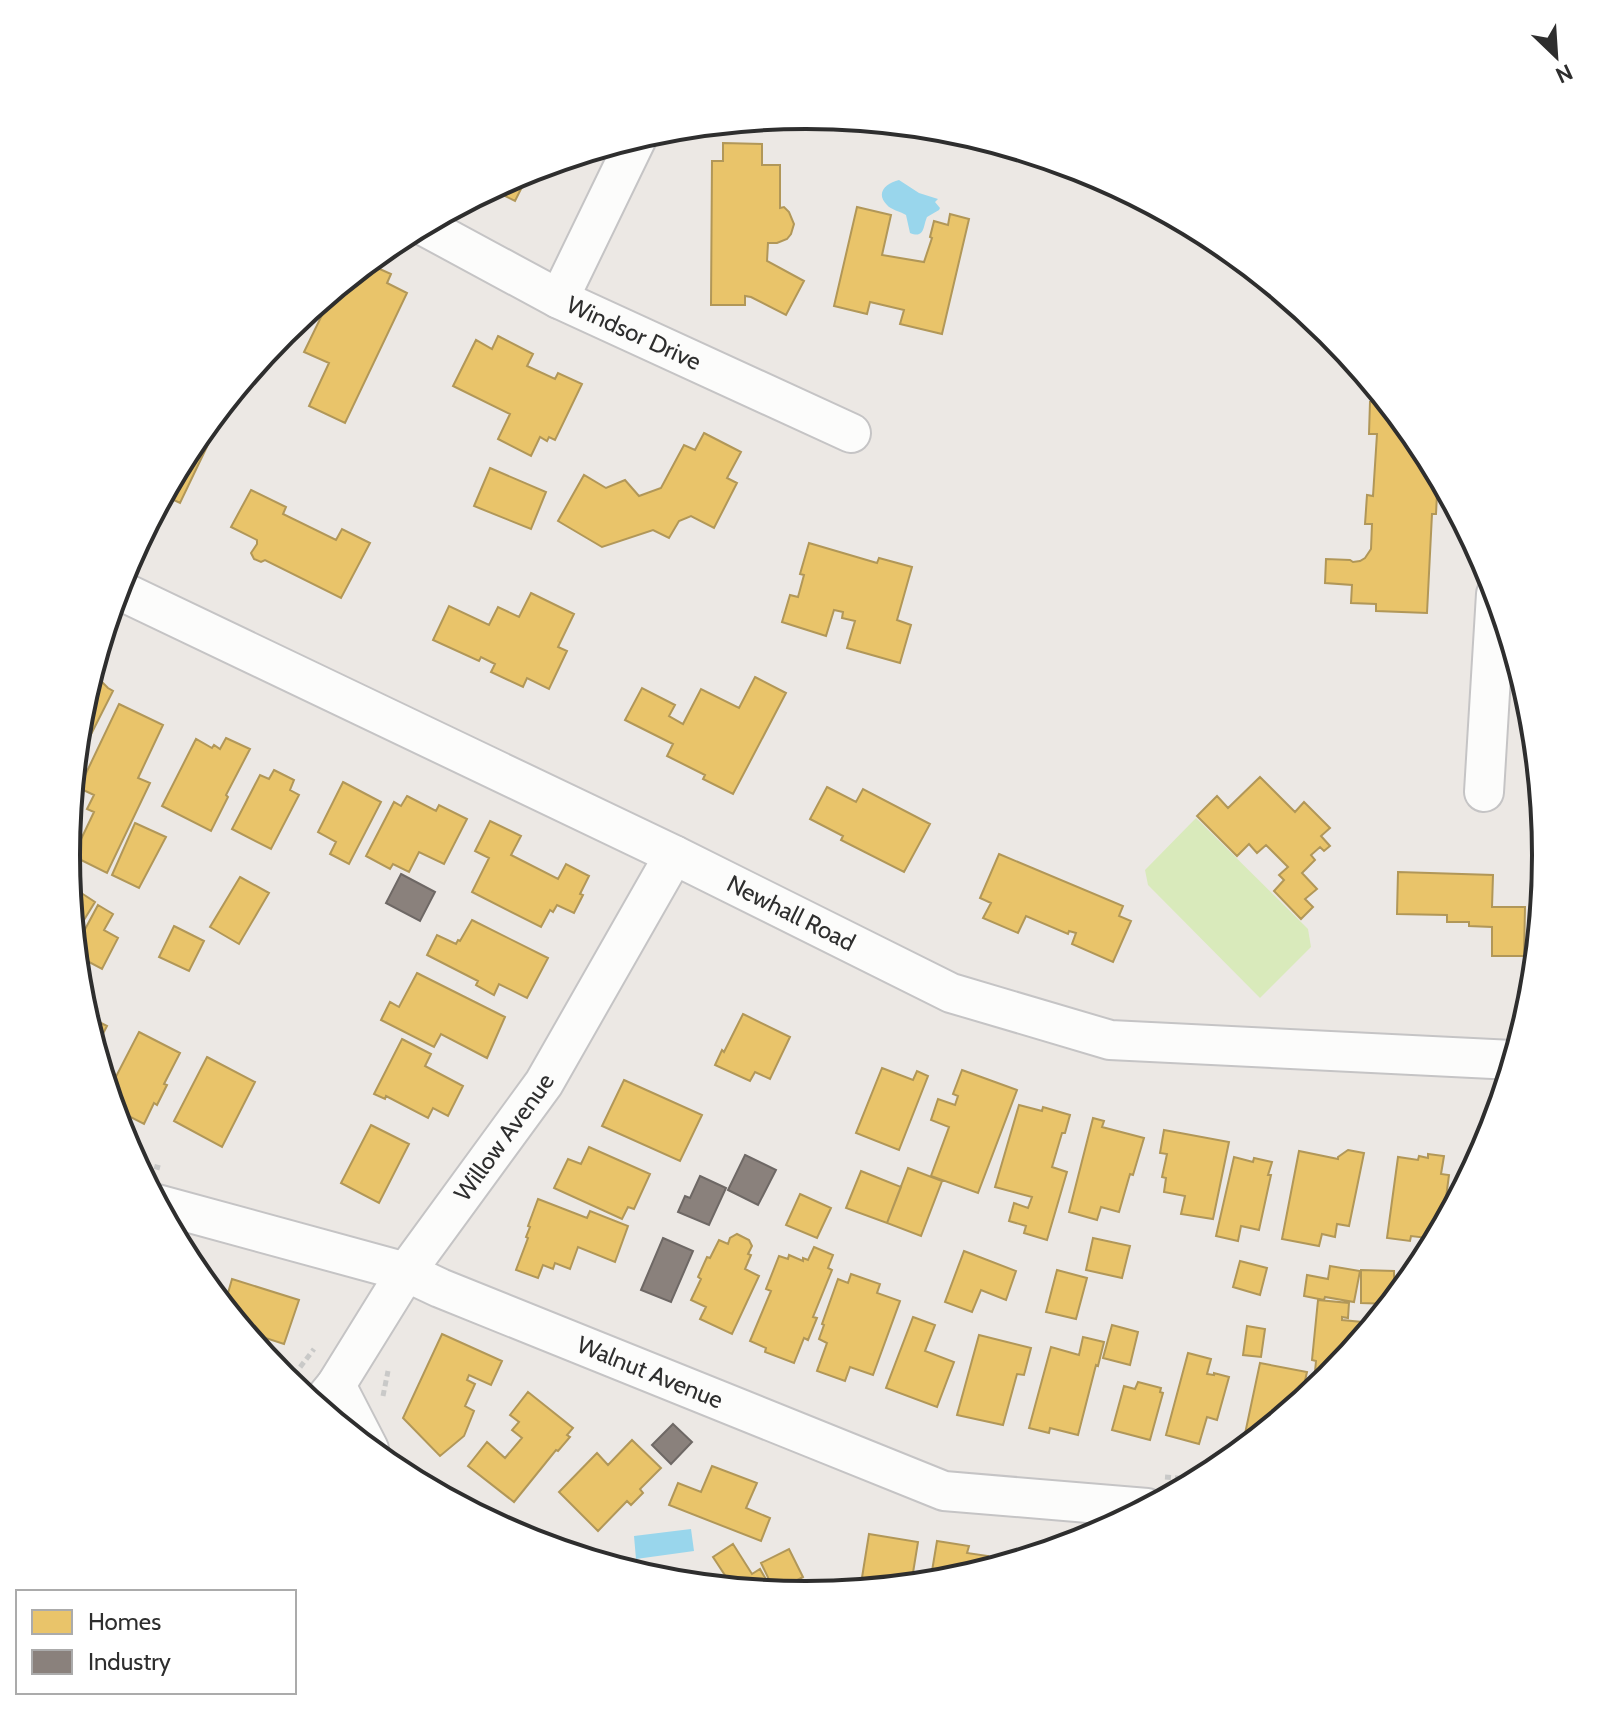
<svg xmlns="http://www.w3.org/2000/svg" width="1612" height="1710" font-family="Cabin,sans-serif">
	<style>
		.pitch { fill: #d9eabb }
		.water { fill: #99d6ec }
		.homes { fill: #e9c46a; stroke: #b19758; stroke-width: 2 }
		.industry { fill: #8a817c; stroke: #6e6865; stroke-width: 2 }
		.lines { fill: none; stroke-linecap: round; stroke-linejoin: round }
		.minor-casing { stroke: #c5c4c5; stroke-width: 42 }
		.path { stroke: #c9c9c8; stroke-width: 5; stroke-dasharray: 6 4; stroke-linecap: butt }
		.minor { stroke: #fcfcfb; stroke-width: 38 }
		.labels { text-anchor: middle; stroke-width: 8; stroke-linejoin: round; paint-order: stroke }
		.street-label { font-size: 24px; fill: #2e2e2e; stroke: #fff }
		.rim { fill: none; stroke: #2e2e2e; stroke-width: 4 }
	</style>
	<rect width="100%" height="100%" fill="#ece8e4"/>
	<path class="pitch" d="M1196,818L1308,929L1311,947L1260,998L1148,885L1145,870Z"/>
	<path class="water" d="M899,180L919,193L938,199L935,202L940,208L939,210L927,217C923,226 925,239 910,233L906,215C900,211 891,210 887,205C875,193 886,183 899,180Z
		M691,1529L694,1551L636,1559L634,1536Z"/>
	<path class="homes" d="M723,143L762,144V165H780V208L784,207L789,212L794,224L791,234L787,239L777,243H768L767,261L804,281L786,315L751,297L745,296V305H711L712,161H723Z
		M531,169L515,201L491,189L523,171Z
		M857,207L891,215L882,255L924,262L932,238L930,237L934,221L948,225L950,214L969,219L942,334L900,324L904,310L870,302L867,314L834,306Z
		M373,266L391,274L387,283L407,293L345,423L309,406L329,363L304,352L323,313L312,308L362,267L371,271Z
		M498,336L533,354L527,366L555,379L558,373L582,384L555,440L549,437L547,441L540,437L531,456L498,439L510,414L453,386L476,340L492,349Z
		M1378,392L1422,444L1438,474L1436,514H1432L1427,613L1376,611V604L1351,603L1352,585L1325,583L1326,559L1350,560L1353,562L1360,561L1365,558L1371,549L1372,524H1365L1367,495L1373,496L1377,434H1369L1370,402H1378Z
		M206,425L215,430L180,503L163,495L191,444Z
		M704,433L741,452L727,478L737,483L714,528L691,516L679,521L669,538L653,530L602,547L558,521L584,475L606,488L625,480L639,496L661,488L684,445L695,450Z
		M490,468L546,492L531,529L474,506Z
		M251,490L286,507L283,514L336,540L342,529L370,543L341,598L265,560L261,562L254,559L251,553L257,544V540L231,527Z
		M809,543L877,563L879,558L912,567L897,620L911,625L900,663L847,648L855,621L842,618L843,612L834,610L826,636L782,622L790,595L798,597L804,575L800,574Z
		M531,593L574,614L558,647L567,651L549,689L527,678L523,687L491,672L495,664L481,657L479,661L433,640L449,606L489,625L498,607L519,617Z
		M755,677L786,693L733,794L703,779L705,775L667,756L673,744L625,720L642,688L675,705L669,716L683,724L701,689L739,708Z
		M92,679L101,681L108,688L113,691L79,758L82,759L74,775L80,710L89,680Z
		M119,704L163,725L138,778L150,783L107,873L73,856L94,812L87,809L94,795L79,788Z
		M226,738L250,749L226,795L228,797L211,831L162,806L196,739L212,748L214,745L220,749Z
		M274,770L294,780L290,790L299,795L271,849L232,829L260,775L269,779Z
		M1260,777L1295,812L1304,802L1330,828L1321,836L1330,846L1324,851L1320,847L1311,855L1315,860L1302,873L1317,889L1305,899L1313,907L1301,919L1274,891L1284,880L1279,875L1288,867L1266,845L1257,853L1249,844L1237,856L1197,816L1217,796L1228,808Z
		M343,782L381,802L349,864L330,854L336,842L318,832Z
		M827,787L856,802L863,789L930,824L904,872L841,840L843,836L810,819Z
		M407,796L436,811L439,805L467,819L444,864L419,852L409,872L393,864L390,869L366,856L394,802L401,806Z
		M490,821L521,836L511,855L558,879L566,864L589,876L580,894L583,895L574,913L557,905L553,912L550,910L541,927L472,892L489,858L475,851Z
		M135,823L166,837L139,888L112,875Z
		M999,854L1123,906L1119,916L1131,921L1113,962L1072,944L1076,933L1069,931L1068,934L1026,916L1018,933L983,918L991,903L980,898Z
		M1398,872L1493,875L1492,907H1525L1524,956H1492V927L1469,926V922H1447V915L1397,914Z
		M240,877L269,893L239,944L210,927Z
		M69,885L95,902L76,933L74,931Z
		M98,905L113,914L104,930L118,938L102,969L76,955L75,948Z
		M472,920L548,958L527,998L499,984L494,995L476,985L478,981L427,955L437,935L456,944L458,940L460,941Z
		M174,926L204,941L189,971L159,957Z
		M417,973L505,1017L487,1058L441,1034L434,1047L381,1020L390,1002L399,1007Z
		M81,1001L97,1009L94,1014L99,1016L97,1021L107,1026L95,1049Z
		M743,1014L790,1037L770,1079L755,1072L750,1081L715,1065L722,1050L724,1052Z
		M139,1032L180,1053L164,1084L167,1085L157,1105L154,1103L144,1124L113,1108L108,1092Z
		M402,1039L431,1054L425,1066L463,1086L448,1116L433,1108L428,1118L386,1096L385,1099L374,1094Z
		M207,1057L255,1082L222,1147L174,1121Z
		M882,1068L913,1080L917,1071L928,1076L899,1150L856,1133Z
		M962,1070L1017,1090L978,1193L931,1176L949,1127L931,1120L938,1099L955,1105L958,1096L953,1094Z
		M624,1080L702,1115L680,1161L602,1126Z
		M1019,1105L1042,1111L1043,1107L1070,1115L1065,1133H1062L1052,1167L1067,1172L1047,1240L1024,1233L1026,1226L1009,1221L1014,1203L1028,1208L1032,1197L995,1187Z
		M1093,1118L1104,1121L1102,1127L1144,1138L1133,1175L1130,1174L1119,1212L1101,1207L1097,1220L1069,1212Z
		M371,1125L409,1144L379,1203L341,1183Z
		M1164,1130L1229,1142L1213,1219L1181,1214L1185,1196L1164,1192L1166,1178L1162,1177L1167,1154L1160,1153Z
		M589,1147L650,1174L634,1209L628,1207L622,1219L554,1188L568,1159L581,1164Z
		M1348,1150L1364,1153L1349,1226L1337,1224L1335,1237L1322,1234L1319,1246L1282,1239L1299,1151L1338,1159V1157Z
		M1428,1154L1444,1156L1441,1174L1449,1175L1442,1228L1436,1239L1411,1236L1410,1241L1387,1238L1398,1157L1418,1160L1419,1156L1428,1158Z
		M1234,1157L1253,1162L1254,1158L1272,1162L1268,1175H1271L1259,1230L1241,1226L1238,1241L1216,1236Z
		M1464,1161L1477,1162L1460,1193Z
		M908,1168L942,1181L921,1236L887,1223Z
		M861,1171L901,1187L887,1223L846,1208Z
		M800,1194L831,1208L817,1238L786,1225Z
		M538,1199L587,1218L590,1211L628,1226L615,1262L578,1247L570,1269L555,1263L553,1269L543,1265L538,1278L516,1270L528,1238L526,1237L530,1227L528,1226Z
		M737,1234L749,1240L752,1246L748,1254L751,1255L745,1269L759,1276L732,1334L700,1319L706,1307L691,1300L701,1279L698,1277L707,1257L710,1258L719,1240L728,1244L730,1238Z
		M1093,1238L1130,1246L1122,1278L1086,1270Z
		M814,1247L833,1255L828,1268L832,1270L813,1317L817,1318L808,1340L804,1338L794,1363L765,1352L766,1348L750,1341L771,1291L766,1289L779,1256L788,1259L789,1255L803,1261V1258L808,1260Z
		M964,1251L1016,1271L1006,1300L981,1290L972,1312L945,1302Z
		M1240,1261L1267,1268L1260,1295L1233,1287Z
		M1330,1266L1360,1271L1354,1302L1325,1297L1324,1300L1304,1296L1307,1275L1328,1279Z
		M1057,1270L1087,1278L1076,1319L1046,1312Z
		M1361,1270L1394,1271V1285H1406L1390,1304L1361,1303Z
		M851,1274L880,1284L877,1293L900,1301L873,1375L850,1367L845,1381L817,1371L827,1343L819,1339L824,1325L822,1324L838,1279L848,1283Z
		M232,1279L299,1300L284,1344L244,1331L207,1286L228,1293Z
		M1318,1300L1349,1303L1348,1318L1342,1317V1320L1374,1323L1356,1346H1350V1353L1329,1379L1313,1392L1316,1361L1312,1360Z
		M913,1317L935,1325L925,1351L954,1362L937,1407L886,1388Z
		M1112,1325L1138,1332L1130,1365L1103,1358Z
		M1247,1326L1265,1329L1261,1357L1243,1355Z
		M442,1334L502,1361L491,1385L469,1375L467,1380L475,1384L465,1406L474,1411L464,1436L440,1456L403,1418Z
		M979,1335L1031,1348L1024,1375L1017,1374L1003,1425L957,1415Z
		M1083,1337L1104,1342L1098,1366L1096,1365L1078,1435L1050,1428L1049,1433L1029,1428L1051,1347L1079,1355Z
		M1188,1353L1211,1359L1207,1374L1214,1375V1373L1229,1377L1217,1420L1207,1417L1199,1444L1166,1435Z
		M1260,1363L1307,1372L1300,1402L1244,1448H1242Z
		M1138,1382L1161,1388L1160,1392L1163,1393L1150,1440L1112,1430L1124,1386L1135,1389Z
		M528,1392L573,1428L567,1435L570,1437L558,1451L556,1450L514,1502L468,1466L487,1442L505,1458L522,1438L512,1430L519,1422L510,1415Z
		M632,1440L661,1468L640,1489L643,1493L631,1505L627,1501L598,1531L559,1492L597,1453L608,1465Z
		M712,1466L757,1483L746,1508L770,1518L761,1541L669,1505L678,1483L701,1492Z
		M869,1534L918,1542L911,1585L860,1590Z
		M937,1541L969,1546L967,1553L988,1556L986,1570L950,1581L930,1583Z
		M733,1544L752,1574L760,1569L771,1588L766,1591L729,1587L732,1586L713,1557Z
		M789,1549L803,1577L775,1592L761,1563Z"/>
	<path class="industry" d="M401,874L435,892L420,921L386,903Z
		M745,1155L776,1170L758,1205L728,1190Z
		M700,1176L726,1188L709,1225L678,1212L685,1196L690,1198Z
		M663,1238L693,1251L671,1302L641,1290Z
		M673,1424L692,1442L671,1464L652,1445Z"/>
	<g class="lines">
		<defs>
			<g id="minor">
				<path id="s1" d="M422,225L559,299L851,433"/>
				<path d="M559,299L638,136"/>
				<path id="s2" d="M117,589L674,855L951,993L1110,1040L1513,1060"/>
				<path d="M1484,792L1496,594"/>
				<path id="s3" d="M157,1204L406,1272L440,1288L944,1491L1147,1508"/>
				<path d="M336,1385L369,1449"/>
				<path id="s4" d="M318,1407L336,1385L406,1272L544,1083L674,855"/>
			</g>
		</defs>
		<use href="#minor" class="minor-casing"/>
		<path class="path" d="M135,1161L160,1168
			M288,1383L314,1349
			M383,1396L388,1371
			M401,1462L430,1486L491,1522
			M1165,1477L1200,1480"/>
		<use href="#minor" class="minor"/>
	</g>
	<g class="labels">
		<g class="street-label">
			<text dy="8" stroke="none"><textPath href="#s1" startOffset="238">Windsor Drive</textPath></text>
			<text dy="8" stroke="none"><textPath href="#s2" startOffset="748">Newhall Road</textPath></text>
			<text dy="8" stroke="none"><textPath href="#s4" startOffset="328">Willow Avenue</textPath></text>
			<text dy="8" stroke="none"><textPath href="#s3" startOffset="522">Walnut Avenue</textPath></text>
		</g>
	</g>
	<path d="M0 0H1612V1710H0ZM80 855a726 726 0 1 1 1452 0a726 726 0 1 1-1452 0Z" fill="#fff" fill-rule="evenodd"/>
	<path class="rim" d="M80 855a726 726 0 1 1 1452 0a726 726 0 1 1-1452 0Z"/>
	<rect x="16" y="1590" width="280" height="104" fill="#ffffff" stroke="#ababab" stroke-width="2"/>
	<rect x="32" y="1610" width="40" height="24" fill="#e9c46a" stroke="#ababab" stroke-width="2"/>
	<text x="88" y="1630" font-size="24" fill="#2e2e2e">Homes</text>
	<rect x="32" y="1650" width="40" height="24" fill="#8a817c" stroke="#ababab" stroke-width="2"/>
	<text x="88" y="1670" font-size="24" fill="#2e2e2e">Industry</text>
	<g transform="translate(1556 56) rotate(155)" stroke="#ffffff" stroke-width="6" paint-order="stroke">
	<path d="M0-6L14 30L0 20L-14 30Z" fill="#2e2e2e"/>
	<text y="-12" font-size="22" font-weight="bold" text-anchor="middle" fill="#2e2e2e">N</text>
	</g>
</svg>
